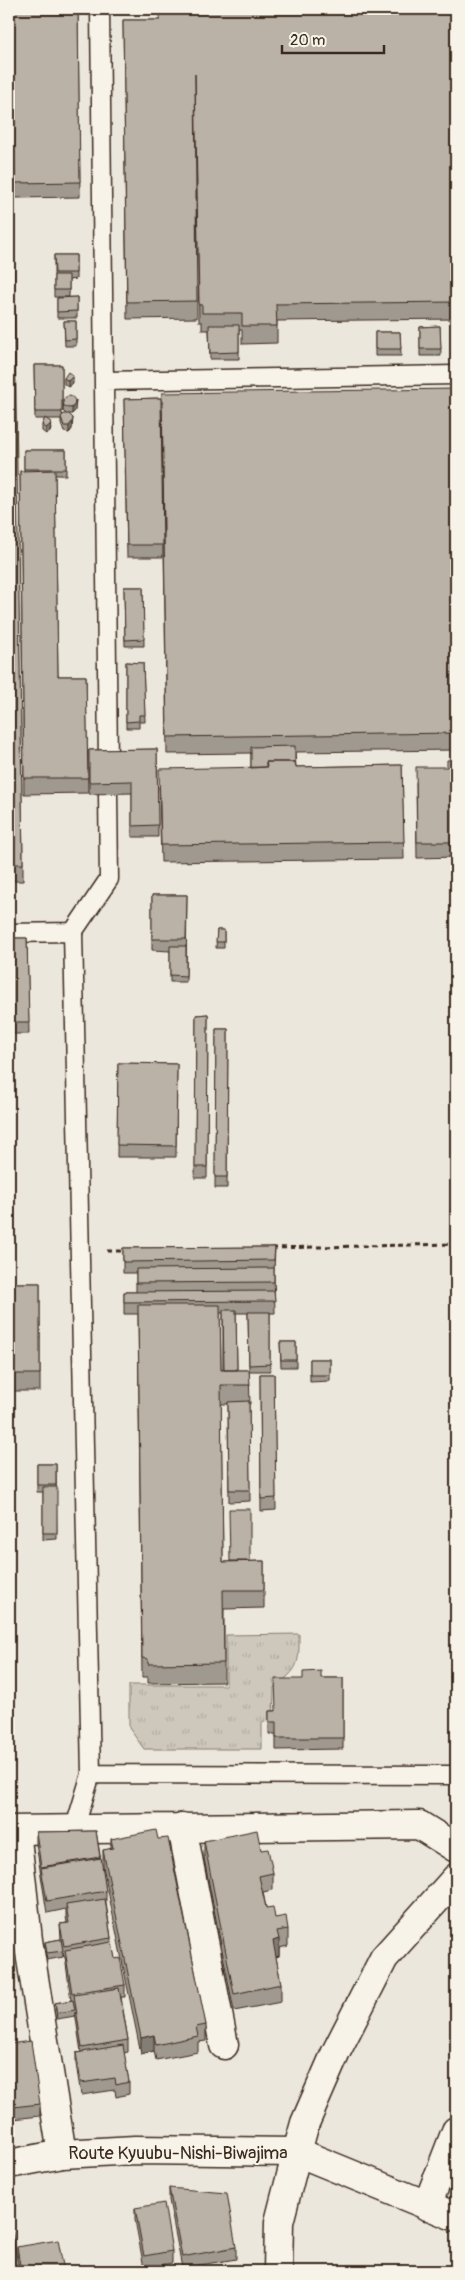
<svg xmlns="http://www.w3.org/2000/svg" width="465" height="2280" font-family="Pangolin,sans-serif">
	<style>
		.park { fill: url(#park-tufts); stroke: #84796d }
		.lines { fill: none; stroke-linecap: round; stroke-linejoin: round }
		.lane-casing { stroke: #3b2a1e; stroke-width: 21 }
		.street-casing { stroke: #3b2a1e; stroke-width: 31 }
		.secondary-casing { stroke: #3b2a1e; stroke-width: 31 }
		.path { stroke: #3b2a1e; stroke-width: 3; stroke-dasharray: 5 4; stroke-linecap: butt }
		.lane { stroke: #f7f3e8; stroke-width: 18 }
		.street { stroke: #f7f3e8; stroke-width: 28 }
		.secondary { stroke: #f7f3e8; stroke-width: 28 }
		.wall { fill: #a09990; stroke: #3b2a1e; fill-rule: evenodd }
		.shaded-wall { fill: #827d75; stroke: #3b2a1e }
		.building { fill: #bab2a7; stroke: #3b2a1e }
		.labels { text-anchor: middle; stroke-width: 4; stroke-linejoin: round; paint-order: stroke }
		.street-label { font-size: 18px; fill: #3b2a1e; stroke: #f7f3e8 }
	</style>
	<defs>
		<pattern id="park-tufts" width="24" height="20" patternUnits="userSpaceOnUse" patternTransform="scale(1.25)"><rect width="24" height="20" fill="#cec8bc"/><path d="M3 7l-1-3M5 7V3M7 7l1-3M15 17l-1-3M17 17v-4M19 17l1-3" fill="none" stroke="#b2aca1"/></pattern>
	</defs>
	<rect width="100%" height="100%" fill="#ece7dc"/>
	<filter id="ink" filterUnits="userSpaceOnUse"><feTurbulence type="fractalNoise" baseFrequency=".02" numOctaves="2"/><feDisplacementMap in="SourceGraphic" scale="10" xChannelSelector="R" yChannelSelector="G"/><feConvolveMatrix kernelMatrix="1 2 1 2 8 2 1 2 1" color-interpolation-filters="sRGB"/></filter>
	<g filter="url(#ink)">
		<path class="park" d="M299,1634C299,1663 300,1669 274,1687L273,1721L262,1722V1749H144L129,1728V1685H226V1635Z"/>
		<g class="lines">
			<defs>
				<path id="lane" d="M100,9L108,762
					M104,381L456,375
					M9,933L73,932
					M91,1774L456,1775
					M74,1830L91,1774L73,932L109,879L108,793"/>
				<path id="street" d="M182,1827L224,2045
					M9,1830L419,1825L456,1848
					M16,1830L28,1940L62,2154
					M278,2271L279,2222L297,2152"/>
				<path id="secondary" d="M297,2152L305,2123L336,2052L384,1958L456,1878
					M9,2164L62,2154L135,2150L297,2152L456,2217
					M427,2206L456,2131"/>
			</defs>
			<use href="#lane" class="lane-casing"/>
			<use href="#street" class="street-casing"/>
			<use href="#secondary" class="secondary-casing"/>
			<path class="path" d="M272,1248L456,1244
				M107,1251H126"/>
			<use href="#lane" class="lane"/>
			<use href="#street" class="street"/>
			<use href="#secondary" class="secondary"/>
		</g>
		<path class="wall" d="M9,9L23,864V881H9Z
			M12,9H78L80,197L15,198Z
			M456,9V319L277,321V343L242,344V330H239V359H210L209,330H202V322H199L196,114L197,318L127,319L123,20H160Z
			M54,255H76V279L69,280V297H54Z
			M77,297V318H57V298Z
			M64,321H76V346H65Z
			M440,326L441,356H420V327Z
			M375,332H400L401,356H375Z
			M34,365H62V415L66,414L63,411L64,400L75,411L72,414H69L72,429L69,433L64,432L61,424V419H46L51,429L50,432L46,434L42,431V425L45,419H35Z
			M64,378L73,383L68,387L64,384Z
			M456,389V750L295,752L296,767L402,765L404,859L161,862L159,786L251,768V753L167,754L162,411Z
			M161,398L163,557H127L124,399Z
			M24,450H66V475H55L58,676H86L88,793L24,794L20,471H24Z
			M124,587H143L144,646H125Z
			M126,662L143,663L145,722H139V728H126Z
			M157,749L158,837H132V793L89,794V750Z
			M456,760V857L417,858L416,782L447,767Z
			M152,895H187L186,982H170V951L152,950Z
			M217,930H224V948H216Z
			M9,938H27L29,1034H9Z
			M208,1014L207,1178H195L196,1015Z
			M216,1029H228L227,1188H215Z
			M118,1063L177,1064L176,1157H117Z
			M275,1247L274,1272L275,1313H270V1371H249L250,1404H249L250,1501L229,1502L228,1404H221L223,1562L264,1561V1608L224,1609V1682L148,1683V1677H142L138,1314H124V1292H136V1273H123V1248ZM220,1313H223V1370H221ZM236,1313H248L249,1370H237Z
			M9,1283H40V1391H12V1423H9Z
			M280,1342H296V1367H281Z
			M310,1359H330V1381L310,1382Z
			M260,1374H274L276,1510L261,1511Z
			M37,1464H56L57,1539L43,1540V1492H37Z
			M321,1678H343V1749L276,1750V1734H269V1711H276Z
			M96,1831L106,1891V1903L111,1938V1942L115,1959L125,1985V1997H121L128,2040V2052L124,2053L129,2082V2094L116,2097L115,2090L81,2095L76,2064V2053L81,2052L75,2012V2016L57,2019L55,2003L71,2000L65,1957H64L63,1953V1957L47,1960L45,1949V1942L61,1939L60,1924L67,1923L66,1916V1909L47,1913L36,1844V1832Z
			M111,1839H158L206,2025V2041L198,2042V2052L156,2060L154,2051L141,2054L103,1866V1850L111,1849Z
			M204,1841L261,1850L273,1873V1890L263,1892L266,1908L275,1918L288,1929V1946L279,1948V1956L276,1957L281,1984V2002L234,2011L204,1858Z
			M9,2044L40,2104V2116L13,2119L9,2090Z
			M169,2188L236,2247V2259L182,2268L169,2200Z
			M135,2208L172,2251V2263L144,2268L135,2220Z
			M17,2247L64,2271H9L17,2258Z"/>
		<path class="shaded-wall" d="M73,376V383L68,387V381Z
			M76,400L75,411L72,414V408Z
			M73,418L72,429L69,433V426Z
			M51,422L50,432L46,434V428Z
			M279,1939V1956L273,1958V1941Z
			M154,2035V2051L141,2054V2038Z"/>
		<path class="building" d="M9,9H10L23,864H9Z
			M12,9H78L80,182L15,183Z
			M160,9H456V302L276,304L277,326H242V313H202V305H199L195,74L197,301L127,302L123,20H160Z
			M54,255H76V273H55Z
			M54,275H69V290H54Z
			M77,297V311L57,312V298Z
			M64,321H76V339L65,340Z
			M209,325H239V352L210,353Z
			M440,326L441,349H420V327Z
			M375,332H400L401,349H375Z
			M34,365H62V412H35Z
			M68,372L73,376L68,381L64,378Z
			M456,389V733L167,737L162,393Z
			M63 402a6 6 0 1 1 12 0a6 6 0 1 1-12 0Z
			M161,398L163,545H127L124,399Z
			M64,414H69L73,418L72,422L69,426H64L61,417Z
			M45,418L51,422L50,425L46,428L42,425Z
			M24,450H66V469H24Z
			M55,470L58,676H86L88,778H24L20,471Z
			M124,587H143L144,639L125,640Z
			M126,662L143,663L145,715H139V721L126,722Z
			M295,746V762H266V767L251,768V747Z
			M157,749L158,825L132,826V781L89,782V750Z
			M447,760H456V842H417L416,767H447Z
			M266,762H295L296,767L402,765L404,842L161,845L159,769L267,767Z
			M152,895H187L186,939H152Z
			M217,930H224V942H216Z
			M9,938H27L29,1022H9Z
			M170,946H186V976L170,975Z
			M208,1014L207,1167H195L196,1015Z
			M216,1029H228L227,1177H215Z
			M118,1063L177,1064L176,1146L117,1145Z
			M275,1247L274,1260L123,1262V1248Z
			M274,1268V1282L136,1283V1269Z
			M9,1283H40V1374H9Z
			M274,1291L275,1301L124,1302V1292Z
			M138,1305H220L221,1370H249L250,1385H221L223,1562L264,1561V1590H223L224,1663L148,1664V1659L142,1658Z
			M223,1310H236L237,1370H224Z
			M248,1312H270V1364L249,1365Z
			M280,1342H296V1360H281Z
			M310,1359H330V1375H310Z
			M260,1374H274L276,1498L261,1499Z
			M9,1382H12V1411H9Z
			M249,1401L250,1490H229L228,1402Z
			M37,1464H56V1485H37Z
			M43,1487H57V1533H43Z
			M229,1509H250V1561H230Z
			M321,1671V1678H343V1738H276V1722H269V1711H276L275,1679H303V1672Z
			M156,1830L158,1839L168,1838L206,2025L196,2027L198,2036L156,2045L154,2035L141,2038L103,1850L113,1848L111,1839Z
			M257,1830L261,1850L268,1849L273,1873L259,1876L266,1908L273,1907L275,1918L286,1916L288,1929L277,1931L279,1939L273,1941L281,1984L234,1994L204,1841Z
			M96,1831L100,1857L41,1867L36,1832Z
			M101,1858L106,1891L47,1901L41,1868Z
			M105,1899L111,1938L64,1946L60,1924L69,1923L66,1905Z
			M61,1939L63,1951L47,1953L45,1942Z
			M112,1942L115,1959L120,1958L125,1985L72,1993L65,1950Z
			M119,1988L128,2040L82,2048L74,1995Z
			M73,2000L75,2010L57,2013L55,2003Z
			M31,2041L40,2104L13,2107L9,2078V2044Z
			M123,2045L129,2082L116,2085L115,2078L81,2083L76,2053Z
			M169,2188L227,2193L236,2247L182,2257Z
			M164,2203L172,2251L144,2256L135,2208Z
			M9,2212L19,2271H9Z
			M58,2240L64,2271H21L17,2247Z
			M164,2267L165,2271H146Z"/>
	</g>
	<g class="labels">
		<g class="street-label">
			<text x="178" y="2159">Route Kyuubu-Nishi-Biwajima</text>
		</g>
	</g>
	<rect width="465" height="2280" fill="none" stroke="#f7f3e8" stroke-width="30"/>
	<rect x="15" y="15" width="435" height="2250" fill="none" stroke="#3b2a1e" stroke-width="2" filter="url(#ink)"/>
	<path d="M282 45v8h102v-8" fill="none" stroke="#3b2a1e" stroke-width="2.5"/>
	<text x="290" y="45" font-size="15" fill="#3b2a1e" stroke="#f7f3e8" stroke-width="4" paint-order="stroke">20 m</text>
</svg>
